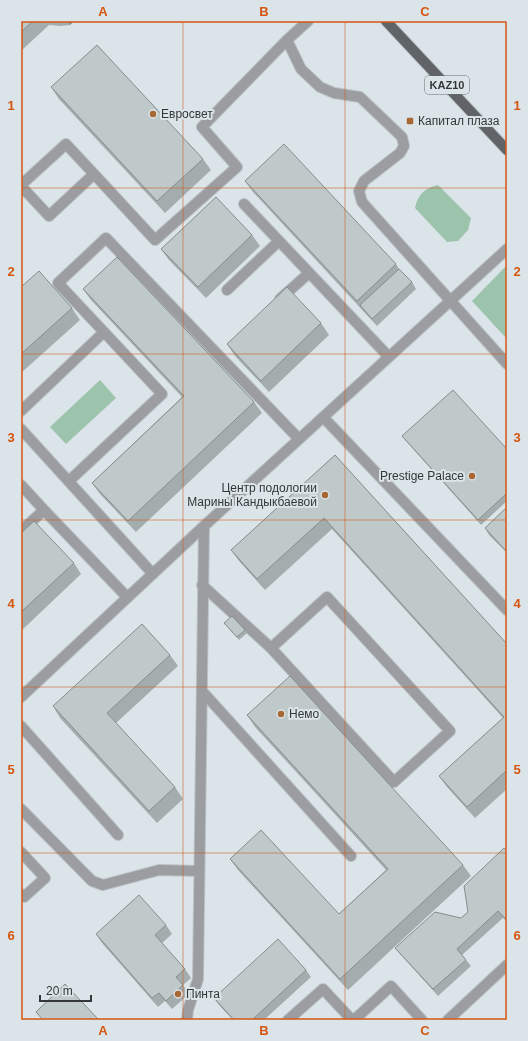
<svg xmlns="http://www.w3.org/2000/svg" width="528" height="1041" font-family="Arial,sans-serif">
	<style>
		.green { fill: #9cc3ac }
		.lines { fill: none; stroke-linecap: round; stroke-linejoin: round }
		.minor-casing { stroke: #bac1c6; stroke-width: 12 }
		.major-casing { stroke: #bac1c6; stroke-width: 12 }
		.minor { stroke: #9b9da0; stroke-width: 10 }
		.major { stroke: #606469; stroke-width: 10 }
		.wall { fill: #a4adad }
		.shaded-wall { fill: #868d8d }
		.building { fill: #bfc9c9; stroke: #868d8d }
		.grid { fill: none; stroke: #d65610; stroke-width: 1; stroke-opacity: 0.55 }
		.poi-dot { fill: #a86733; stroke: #dbe4e9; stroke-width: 1.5 }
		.labels { text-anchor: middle; stroke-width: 4; stroke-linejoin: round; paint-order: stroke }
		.shield { fill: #dbe4e9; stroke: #666b6e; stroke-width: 1 }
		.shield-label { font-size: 11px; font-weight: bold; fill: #343739 }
		.poi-label { font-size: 12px; fill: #343739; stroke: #dbe4e9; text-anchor: start }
		.neatline { fill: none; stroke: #d65610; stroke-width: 1.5 }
		.grid-label { font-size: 13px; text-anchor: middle; font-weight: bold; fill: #d65610 }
	</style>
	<rect width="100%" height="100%" fill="#dbe4e9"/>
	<path class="green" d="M438,185L471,218L468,230L458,241L447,242L415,208C418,194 425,188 438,185Z
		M507,265V339L472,301Z
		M100,380L116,398L66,444L50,427Z"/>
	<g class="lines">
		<defs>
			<path id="minor" d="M287,40L301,69L320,87L334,93L360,97L402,137L404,146L400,153L364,181L359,191L362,202L507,364
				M94,174L155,240L237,167L202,127L287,40L308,21
				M21,185L66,144L94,174L49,216L21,186
				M244,204L389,357
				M227,290L279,241
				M280,299L309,273
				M104,332L58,283L106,238L299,439
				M21,411L104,332L162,394L69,481
				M323,417L507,610
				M21,429L153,574
				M21,485L44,510L21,531
				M44,510L127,597
				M202,585L271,648
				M327,597L450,731L394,782L271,648Z
				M202,691L351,856
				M21,697L204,526L507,249
				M21,726L118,835
				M21,809L92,881L103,885L159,870L199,871
				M21,852L45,878L24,897L21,894
				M187,1020L188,1010L198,979L204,526
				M288,1020L323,989L352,1020
				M354,1020L391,986L422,1020
				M448,1020L507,965"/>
			<path id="major" d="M386,21L507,150"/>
		</defs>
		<use href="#minor" class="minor-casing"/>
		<use href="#major" class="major-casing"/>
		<use href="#minor" class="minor"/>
		<use href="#major" class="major"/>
	</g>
	<path class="wall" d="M21,21H74L70,25L61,26L49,25L21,51Z
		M51,87L203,159L211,170L165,213L59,99Z
		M245,181L396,264L399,269L412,282L416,289L377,326L253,192Z
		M252,235L260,246L206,298L169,260L161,249Z
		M21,287L72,308L80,320L21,373Z
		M83,289L254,402L262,413L136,532L100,494L92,483L182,397L91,300Z
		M321,323L329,335L269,392L235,356L227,344Z
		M402,436L507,449V501L481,525L406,441Z
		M335,455L507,644V789L475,818L447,787L439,776L503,718L332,529L265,590L239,561L231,550Z
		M507,507V553L489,535L485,528Z
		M21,533L74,563L81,574L21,631Z
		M224,623L245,630L247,633L239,640Z
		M170,655L178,666L116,723L175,787L183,799L157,823L60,718L53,706Z
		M247,715L463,865L471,876L348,990L238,870L230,859L339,914L386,870L255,727Z
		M507,851V922L503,918L462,955L471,966L438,996L400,954L395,948L461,918L468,912Z
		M166,925L172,934L162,943L185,969L191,978L183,985L189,994L172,1009L165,1001L158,1007L102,943L96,934Z
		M306,970L311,977L264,1020H233L219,1005L214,998Z"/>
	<path class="shaded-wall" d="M68,21H74L70,25Z"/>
	<path class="building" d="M21,21H33L21,32Z
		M97,45L203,159L157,201L51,87Z
		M284,144L396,264L357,301L245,181Z
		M216,197L252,235L198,287L161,249Z
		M117,257L254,402L128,521L92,483L184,396L83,289Z
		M399,269L412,282L372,319L360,305Z
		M39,271L72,308L21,354V287Z
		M287,287L321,323L261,381L227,344Z
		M453,390L507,449V493L478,520L402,436Z
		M335,455L507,644V770L467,807L439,776L504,717L324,518L257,579L231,550Z
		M507,507V552L485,528Z
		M34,521L74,563L21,612V533Z
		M232,616L245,630L237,637L224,623Z
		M142,624L170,655L107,713L175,787L149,811L53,706Z
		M290,676L463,865L340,979L230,859L261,830L339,914L388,869L247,715Z
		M504,848L507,851V920L498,911L457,949L466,960L433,989L395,948L435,912L461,918L468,912L464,886Z
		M139,895L166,925L155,935L185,969L176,977L183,985L166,1001L159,993L152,998L96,934Z
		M278,939L306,970L252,1020H234L214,998Z
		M65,984L99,1020H43L36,1012Z"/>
	<path class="grid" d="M183,21V1020M345,21V1020M21,188H507M21,354H507M21,520H507M21,687H507M21,853H507"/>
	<g class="poi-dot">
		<circle cx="153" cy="114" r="4"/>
		<rect x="406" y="117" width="8" height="8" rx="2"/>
		<circle cx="472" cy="476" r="4"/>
		<circle cx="325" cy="495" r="4"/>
		<circle cx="281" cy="714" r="4"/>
		<circle cx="178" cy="994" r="4"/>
	</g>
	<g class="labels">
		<rect class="shield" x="425" y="76" width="44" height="18" rx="3"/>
		<g class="shield-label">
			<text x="447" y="89">KAZ10</text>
		</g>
		<g class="poi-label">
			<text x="161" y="118">Евросвет</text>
			<text x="418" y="125">Капитал плаза</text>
			<text x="464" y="480" text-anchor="end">Prestige Palace</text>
			<text x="317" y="492" text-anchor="end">Центр подологии<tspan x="317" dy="14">Марины Кандыкбаевой</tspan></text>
			<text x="289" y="718">Немо</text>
			<text x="186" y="998">Пинта</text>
		</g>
	</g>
	<rect width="528" height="1041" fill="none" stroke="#dbe4e9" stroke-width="44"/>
	<path d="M40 995v6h51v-6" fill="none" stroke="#343739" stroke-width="2"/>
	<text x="46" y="995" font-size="12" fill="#343739" stroke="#dbe4e9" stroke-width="3" paint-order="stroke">20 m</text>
	<rect x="22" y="22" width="484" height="997" class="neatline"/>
	<g class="grid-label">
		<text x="103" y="16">A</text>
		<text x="264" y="16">B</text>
		<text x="425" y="16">C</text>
		<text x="11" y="110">1</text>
		<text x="517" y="110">1</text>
		<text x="11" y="276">2</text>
		<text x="517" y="276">2</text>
		<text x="11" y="442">3</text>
		<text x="517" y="442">3</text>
		<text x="11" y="608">4</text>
		<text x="517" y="608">4</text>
		<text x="11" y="774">5</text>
		<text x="517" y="774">5</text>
		<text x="11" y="940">6</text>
		<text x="517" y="940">6</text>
		<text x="103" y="1035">A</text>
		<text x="264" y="1035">B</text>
		<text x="425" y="1035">C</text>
	</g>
</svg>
